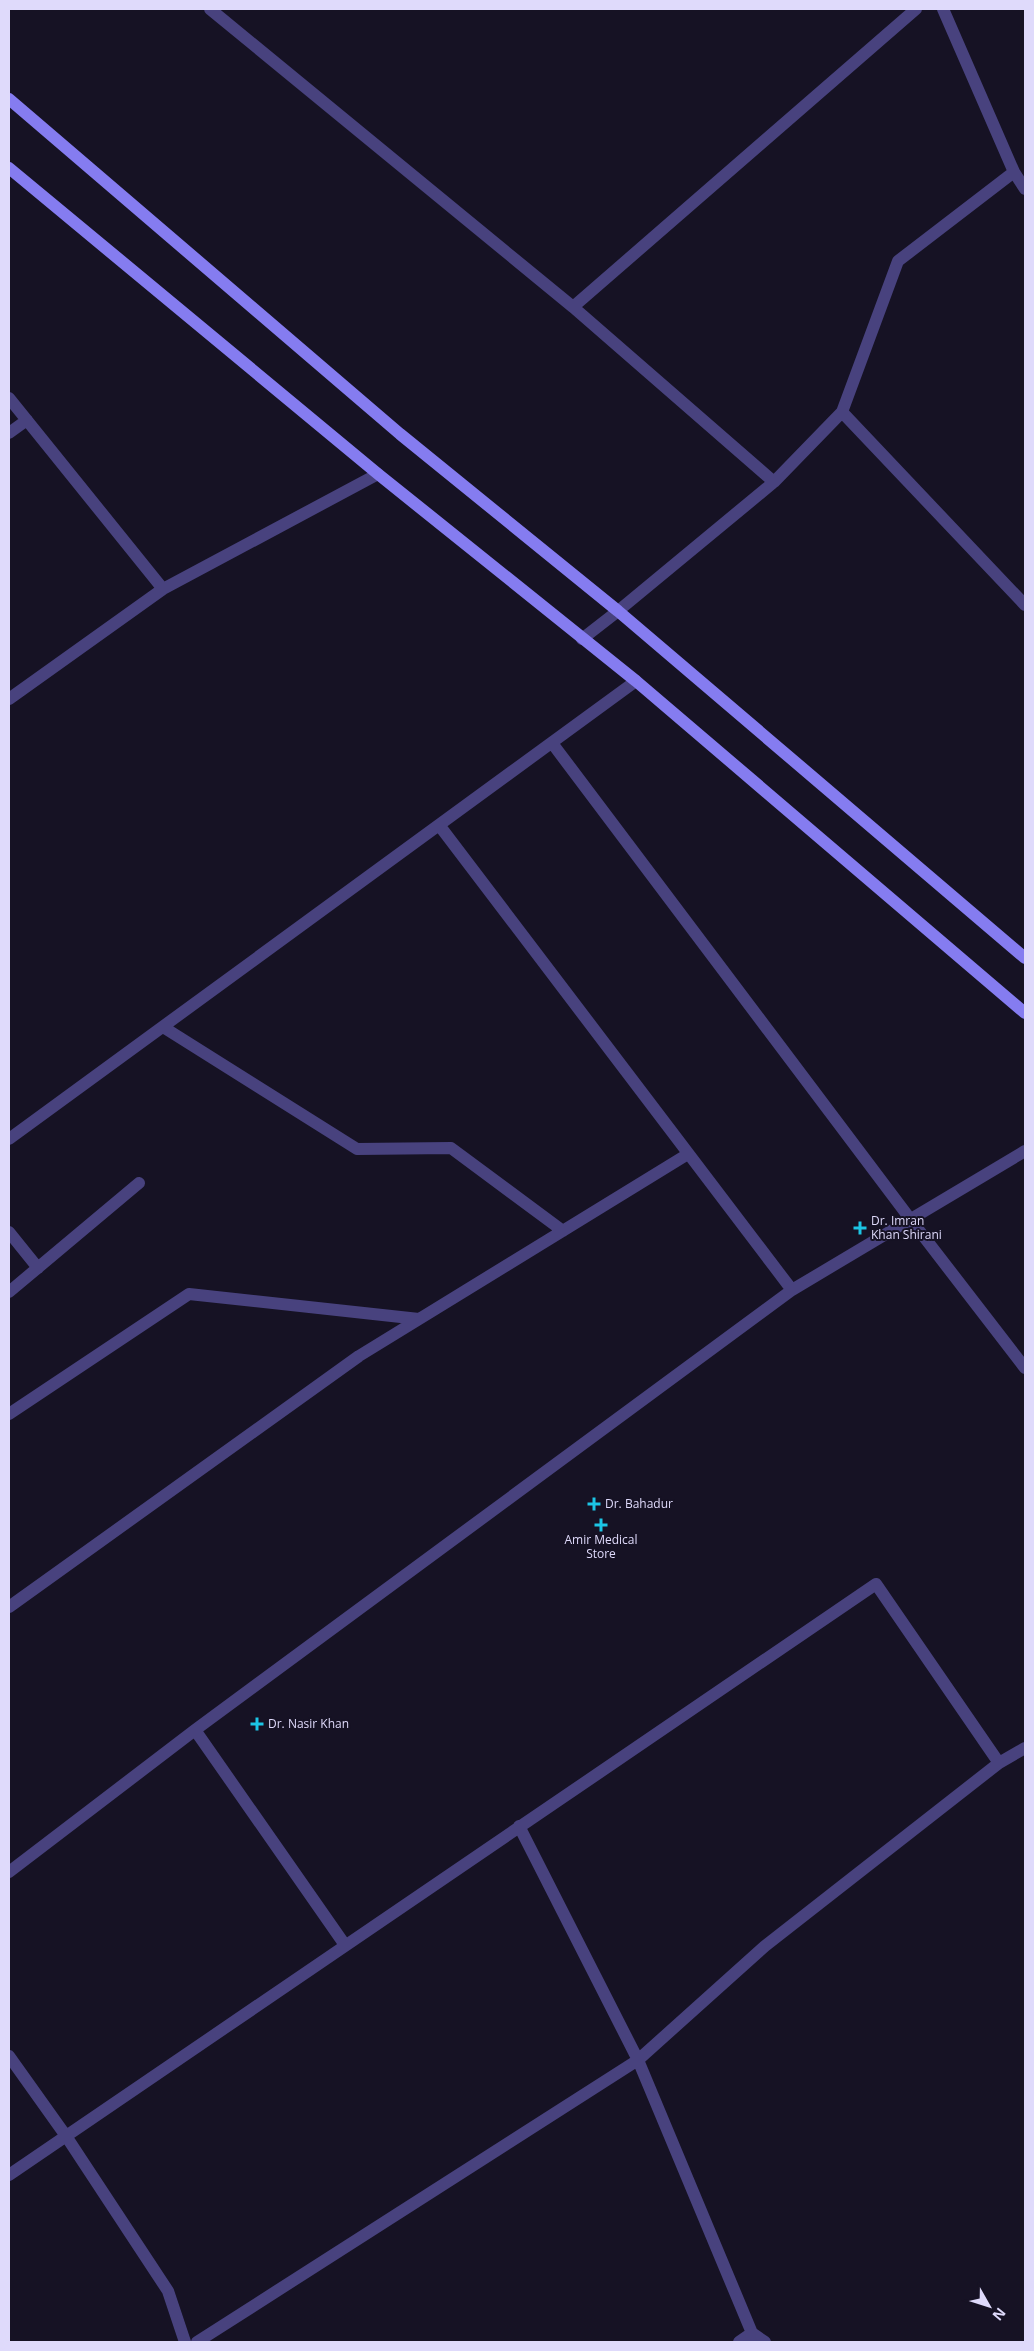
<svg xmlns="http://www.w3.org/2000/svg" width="1034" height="2351" font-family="'Open Sans',sans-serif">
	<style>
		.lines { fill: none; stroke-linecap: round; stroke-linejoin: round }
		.street { stroke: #48427e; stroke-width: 12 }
		.secondary { stroke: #857cf0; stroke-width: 12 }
		.poi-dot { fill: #1cc5e5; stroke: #161224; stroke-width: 2 }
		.labels { text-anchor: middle; stroke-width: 4; stroke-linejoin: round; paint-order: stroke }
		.poi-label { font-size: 12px; fill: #dfdafb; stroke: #161224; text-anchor: start }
	</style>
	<rect width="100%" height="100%" fill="#161224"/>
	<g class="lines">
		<path class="street" d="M210,9L573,307L916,9
			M943,9L1014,172L1025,189
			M573,307L774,482
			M9,398L163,589
			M842,412L1025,605
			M9,433L27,420
			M582,639L618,611L774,482L842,412L898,261L1014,172
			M9,699L163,589L378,474
			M552,743L911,1220L1025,1368
			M163,1027L357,1149L451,1148L563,1231
			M9,1139L636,681
			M9,1232L38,1268
			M792,1290L1025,1151
			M9,1292L139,1183
			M9,1414L189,1294L419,1319
			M9,1607L359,1356L688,1154
			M195,1730L345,1945
			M519,1826L638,2060L765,1946L999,1763L1025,1748
			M9,1872L195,1730L792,1290L439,825
			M9,2056L66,2136L168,2291L185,2342
			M9,2175L876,1584L999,1763
			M197,2342L638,2060L752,2333L765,2342
			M739,2342L752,2333"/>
		<path class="secondary" d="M9,99L400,434L618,611L1025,958
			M9,168L378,474L636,681L1025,1013"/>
	</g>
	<g class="poi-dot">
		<path d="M857.5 1220.5h5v5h5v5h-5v5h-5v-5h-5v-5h5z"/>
		<path d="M591.5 1496.5h5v5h5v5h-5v5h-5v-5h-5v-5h5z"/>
		<path d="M598.5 1517.5h5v5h5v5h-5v5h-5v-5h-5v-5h5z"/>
		<path d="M254.5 1716.5h5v5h5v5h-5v5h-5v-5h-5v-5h5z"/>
	</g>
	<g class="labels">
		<g class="poi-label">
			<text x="871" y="1225">Dr. Imran<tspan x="871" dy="14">Khan Shirani</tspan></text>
			<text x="605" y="1508">Dr. Bahadur</text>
			<text x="601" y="1544" text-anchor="middle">Amir Medical<tspan x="601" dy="14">Store</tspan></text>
			<text x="268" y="1728">Dr. Nasir Khan</text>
		</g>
	</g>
	<rect width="1034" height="2351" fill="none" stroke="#dfdafb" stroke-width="20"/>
	<g transform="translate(989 2306) rotate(129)" stroke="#161224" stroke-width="4" paint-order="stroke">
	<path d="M0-4L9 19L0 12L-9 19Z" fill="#dfdafb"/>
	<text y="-8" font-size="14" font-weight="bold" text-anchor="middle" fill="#dfdafb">N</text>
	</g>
</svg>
